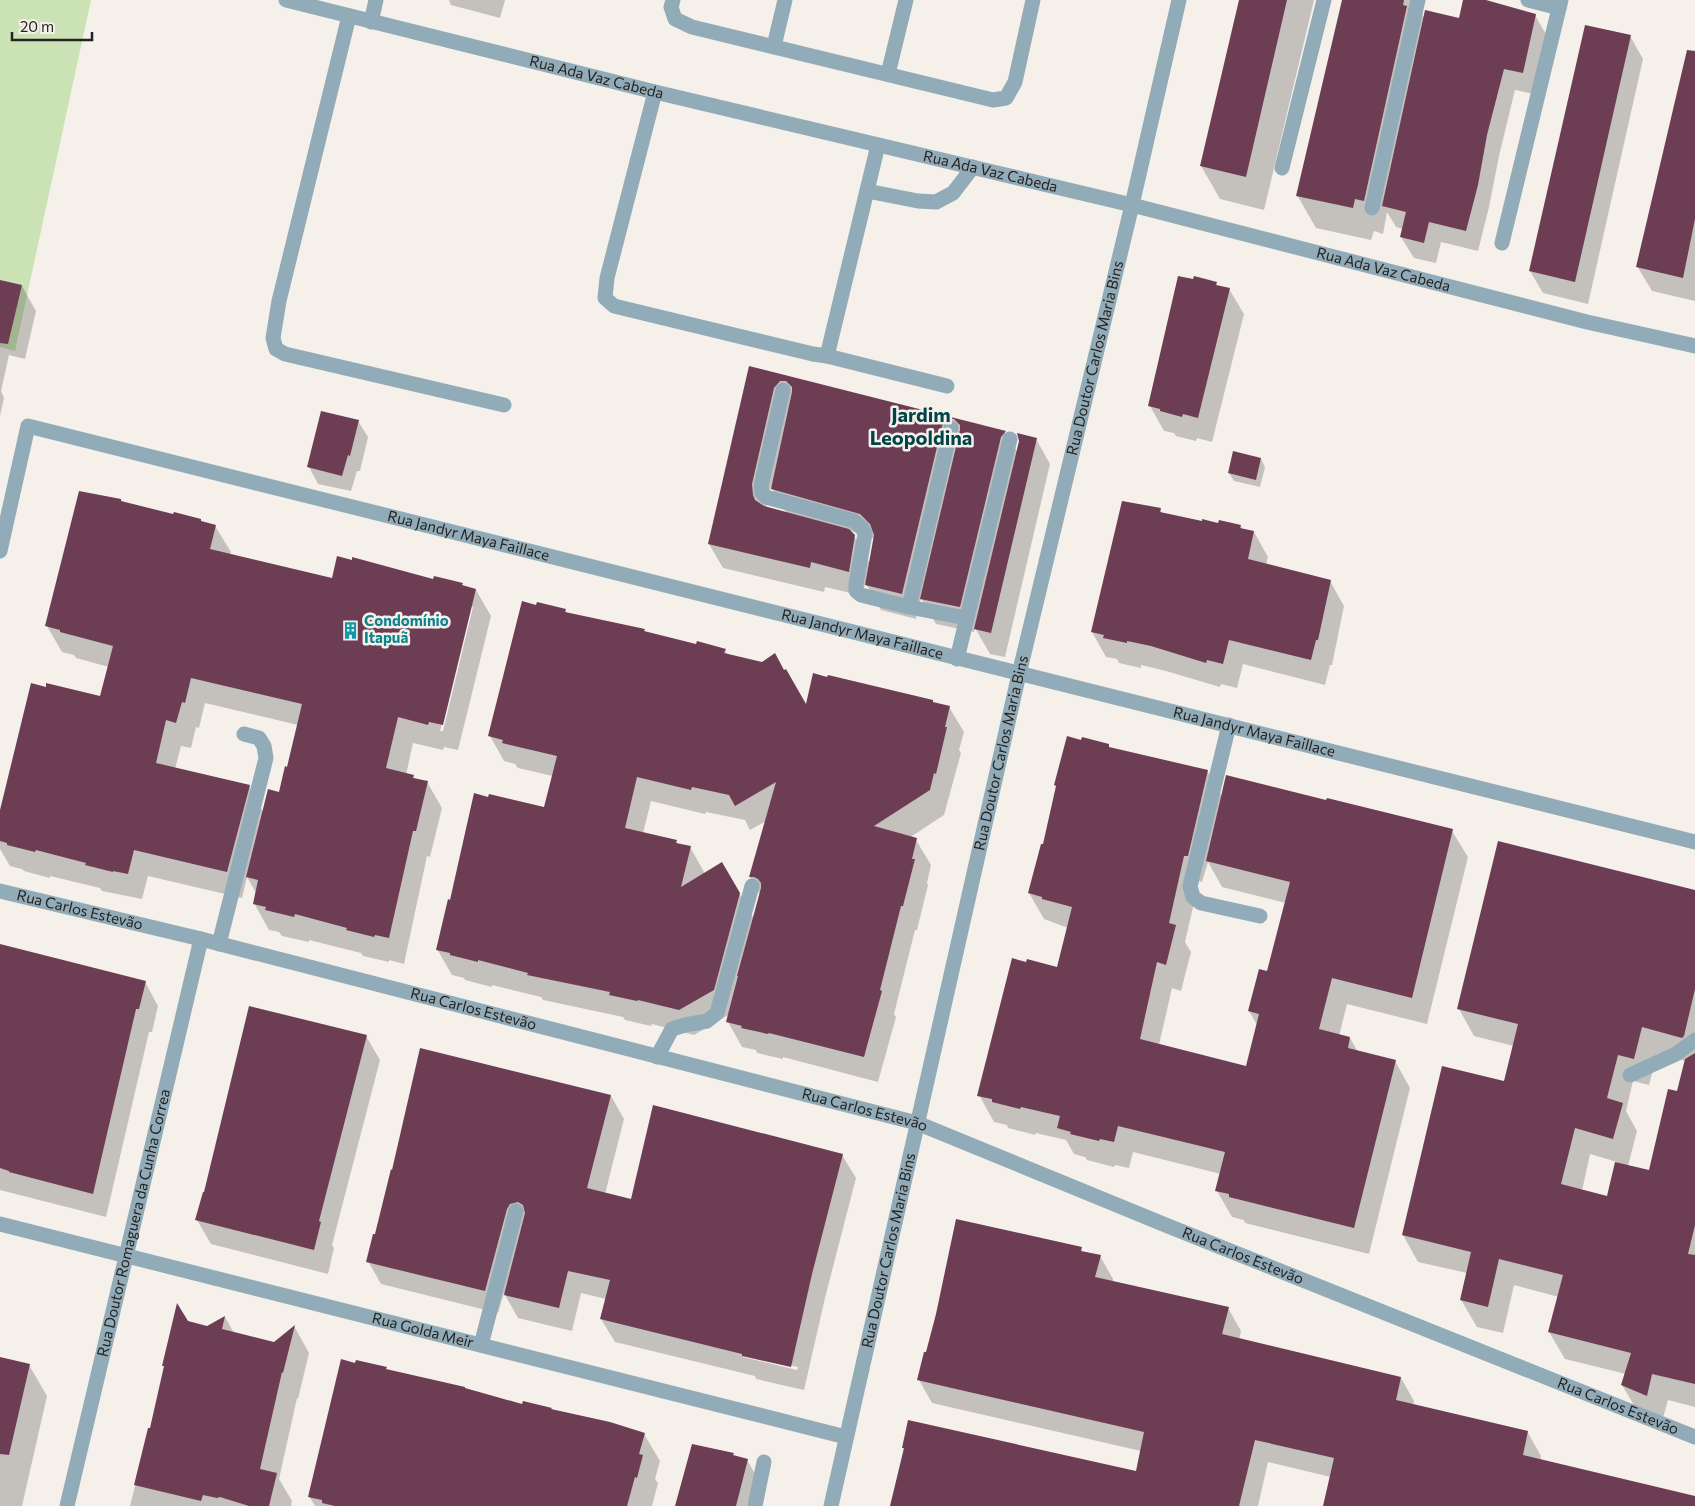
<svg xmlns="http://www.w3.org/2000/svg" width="1695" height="1506" font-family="Commissioner,sans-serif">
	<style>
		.green { fill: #cbe3b4 }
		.shadow { fill: #0003; fill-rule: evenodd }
		.building { fill: #6d3d54 }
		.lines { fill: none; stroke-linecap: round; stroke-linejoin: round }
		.minor { stroke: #92abb8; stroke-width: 15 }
		.labels { text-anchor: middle; stroke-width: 5; stroke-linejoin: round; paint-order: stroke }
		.street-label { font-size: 15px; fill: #242321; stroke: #f5f1ea }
		.culture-label { font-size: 15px; font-weight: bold; fill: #0d838f; stroke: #f5f1ea; text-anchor: start }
		.district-label { font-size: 20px; font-weight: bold; fill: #004348; stroke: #f5f1ea }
	</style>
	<rect width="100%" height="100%" fill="#f5f1ea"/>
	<path class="green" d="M0,0H91L15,351L0,347Z"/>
	<path class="shadow" d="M449,0H505L500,18L451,5Z
		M1241,0H1314L1264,210L1220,199L1201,166Z
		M1344,0H1413L1425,19H1460L1465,0H1481L1535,15L1547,36L1534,94L1515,90L1499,156L1489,207L1478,251L1441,242L1436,263L1414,258L1401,237L1403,229L1396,227L1387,212L1383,234L1374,231L1371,240L1316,228L1297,195Z
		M1630,36L1643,59L1588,304L1543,293L1530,271Z
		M1695,60V301L1652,291L1637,266Z
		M0,281L22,286L36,311L25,359L9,355L1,391L4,398L0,416Z
		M1216,283L1218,287L1229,289L1244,314L1212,442L1197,438L1196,441L1176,436L1174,433L1164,431L1150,406Z
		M750,368L1005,432L1018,453L1036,439L1050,464L1005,657L990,654L975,628L974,632L936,624L921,598L916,619L881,610L865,582L863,596L825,587L824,592L723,568L709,544ZM771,486L787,514L766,508ZM848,530L875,539L870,564L854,536Z
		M358,421L368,437L360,471H357L351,491L318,484L309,467Z
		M1261,459L1265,467L1260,487L1234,481L1229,473Z
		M121,500L122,503L174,516L200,520L202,523L215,526L231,552L230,555L333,580H434L462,584L464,587L476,590L491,616L458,750L444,747L443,750L413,743L406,775L427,782L442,808L430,857L427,856L404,964L389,960V962L363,956L361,953L309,940V942L282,936L279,932L269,930L254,903L256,893L247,877L242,898L148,876L142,899L102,891L100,888L50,876V878L24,871L22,869L10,866L0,849V817L101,698L109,667L76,658L74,655L62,652L47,626ZM471,607H473L443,731H440ZM205,703L298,725L288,768L280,794L263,812L249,786L175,769L181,746L191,748L196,727L199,728Z
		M1160,509L1162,513L1203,522L1241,526L1243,530L1254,532L1268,557L1266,565L1330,581L1344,606L1332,665H1330L1325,685L1243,664L1237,688L1221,684L1220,687L1166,671L1141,665V668L1119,663L1117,659L1106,657L1092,632Z
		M537,606L565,610L567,613L644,630L646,633L697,646L725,650L728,656L784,671L807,707L934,704L949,707L964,732L959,750L961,753L944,815L909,838L916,840L931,865L927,883L928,885L917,930H915L894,1014L896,1017L878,1082L783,1057V1059L757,1053L756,1050L742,1047L728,1022L730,1014L694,1035L652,1024L651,1026L625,1020L623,1017L543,1000L541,997L492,985V987L465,980L464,978L452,975L437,949L451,901L545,808L553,776L518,768L515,764L504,761L490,736ZM651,801L705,814L706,812L745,820L750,830L766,821L750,877L760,895L754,919L722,864L704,875V872L690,847L678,844L676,841L643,833Z
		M1108,746L1110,748L1208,772L1222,797L1452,831L1468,857L1427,1024L1347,1004L1339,1036L1350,1038L1358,1052L1395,1061L1410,1088L1369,1254L1245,1223L1244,1220L1232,1217L1217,1191L1221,1174L1133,1152L1129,1168L1115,1165L1114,1167L1087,1160L1085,1157L1074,1154L1066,1140L1036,1133L1035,1135L1008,1128L1007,1125L994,1122L979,1095L1058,969L1068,928L1044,919L1029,893L1043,846ZM1208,862L1222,887L1286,903L1268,973L1249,1011L1257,1025L1247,1067L1159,1045L1172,988L1181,991L1191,952L1185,942L1199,881L1202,882Z
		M1695,891V1407L1668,1400L1662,1422L1638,1412L1622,1385L1626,1374L1565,1359L1549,1332L1559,1297L1514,1285L1503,1333L1477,1327L1461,1300L1467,1273L1418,1262L1403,1235L1505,1083L1514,1046L1474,1036L1459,1009ZM1657,1054L1686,1061L1678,1093L1650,1172L1628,1166L1637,1131L1626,1111L1633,1081L1649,1085ZM1590,1154L1617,1162L1608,1197L1582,1191Z
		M0,946L145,982L158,1006L152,1032H149L106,1217L0,1190Z
		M366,1036L380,1060L332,1245L334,1248L328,1274L211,1244L197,1220Z
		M611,1096L624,1119L605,1194L632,1200L842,1155L856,1178L825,1298L804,1390L756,1379L755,1376L615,1342L601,1319L606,1299L581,1293L572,1331L518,1318L504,1293L498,1313L381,1284L368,1261ZM743,1355L798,1367L797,1370L743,1357Z
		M1081,1249L1083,1253L1100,1256L1113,1279V1282L1228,1308L1241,1331L1239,1340L1401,1378L1414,1401L1413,1405L1528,1433L1541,1456L1540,1461L1682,1506H1324L1331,1477L1268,1462L1258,1506H891L904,1450L903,1448L1137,1472L1141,1451L932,1403L919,1380Z
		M225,1317L234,1333L274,1343L294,1326L309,1353L298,1399L297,1398L279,1479L292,1501L291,1506H130L149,1430H151L188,1322L207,1327Z
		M0,1358L29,1365L47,1396L22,1506H0Z
		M386,1369L387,1371L523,1405L644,1434L660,1461L655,1479L658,1483L652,1506H315L309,1496Z
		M733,1454L734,1457L747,1460L763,1487L758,1506H677Z"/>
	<path class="building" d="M1239,0H1287L1246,177L1200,166Z
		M1342,0H1404L1403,5L1407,6L1364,201L1355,199L1353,208L1296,196Z
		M1463,0H1486L1536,14L1523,73L1504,69L1487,135L1478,185L1466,231L1429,222L1424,243L1400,237L1406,212L1382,206L1425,10L1459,18Z
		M1585,25L1631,35L1575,282L1529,271Z
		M1687,50L1695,51V219L1683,278L1636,267Z
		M1178,276L1193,279L1194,276L1217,282L1216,285L1230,288L1198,418L1183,414L1182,417L1160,411V409L1148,406Z
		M0,280L22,285L8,344L0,343Z
		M749,366L1006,431L1001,437L960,607L920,599L960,430V425L954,419H948L942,426L902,594L865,585L874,535L870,524L860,514L771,489L792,392V387L786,381H780L774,388L752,484L753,495L755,500L764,506L849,529L855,535L849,572L811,562L810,568L708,544Z
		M321,411L359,420L350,456L348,455L342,476L307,467Z
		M1017,433L1037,438L991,633L974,629L1019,441Z
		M1233,451L1261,458L1256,480L1228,473Z
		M79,491L121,499V501L173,514L174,512L201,519V521L216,525L210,549L332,578L337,556L352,560V557L433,579L434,576L463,583L462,585L476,589L443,725L429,722L428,725L398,717L386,768L414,775L413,778L428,781L416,831H413L389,938L375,935L374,937L346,930L347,928L295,914L294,917L265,910L266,907L253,904L258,880L246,877L268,789L279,792L285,766L287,767L302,704L191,678L185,703L182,702L176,723L166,720L156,763L250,785L227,872L134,850L128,874L113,871V872L85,865L86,863L36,850L35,852L7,845V843L0,841V810L31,683L46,687V683L100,696L113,646L60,632V630L45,626Z
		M1122,501L1161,508L1160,512L1202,521V519L1218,523L1219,520L1241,525L1240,528L1254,531L1248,559L1331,580L1318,640H1316L1311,660L1229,640L1223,664L1207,660L1206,663L1151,646L1127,641V643L1103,638L1104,635L1091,632Z
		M522,601L536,605L537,602L566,609L565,612L645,629L644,631L696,644L697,641L726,649L724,653L762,662L775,653L784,670L786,669L806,704L813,673L827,677L828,675L933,700V702L950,706L945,727H947L936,774L934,773L930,790L874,826L917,838L912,859H915L903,906H901L880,990L882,991L864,1057L769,1033L768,1034L741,1028L742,1026L726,1022L738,976H737L761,888V883L758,879L754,877H749L776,782L735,806L729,795L692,787L691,790L637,777L625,828L677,840L676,843L691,846L681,887L722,862L740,893L714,990L679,1010L638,1000L637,1001L609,995L610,992L527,975L528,973L478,960V962L450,955V953L436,950L448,899L450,900L474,793L488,797L489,794L544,807L557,756L502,743L503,740L488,736Z
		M1067,736L1081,740L1082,737L1109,744V747L1208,770L1188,856H1184L1169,923L1176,925L1166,965L1157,962L1140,1039L1246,1066L1259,1014L1248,1011L1259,969L1267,971L1290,882L1206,861L1226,775L1326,800L1327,798L1453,829L1412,998L1332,978L1319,1029L1350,1037L1348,1048L1396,1060L1354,1228L1229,1197V1194L1215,1191L1225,1152L1118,1126L1114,1142L1100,1139L1099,1141L1070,1134L1071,1132L1057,1128L1060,1116L1021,1107L1020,1109L992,1102V1099L977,1096L1012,958L1026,962L1027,959L1057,967L1072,907L1042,899V897L1028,893L1041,844H1043L1056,786L1054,785Z
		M1498,841L1695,890V989L1684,1036L1682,1038L1642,1027L1634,1059L1618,1055L1607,1098L1623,1103L1613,1139L1575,1128L1561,1184L1607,1196L1615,1162L1649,1170L1668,1089L1677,1091L1685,1059L1695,1053V1225L1688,1254L1695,1255V1384L1652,1374L1647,1396L1621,1385L1631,1353L1548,1332L1563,1275L1499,1259L1488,1307L1460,1300L1471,1252L1402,1235L1442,1066L1504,1081L1518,1024L1457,1009Z
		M0,944L146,981L139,1009H136L93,1194L9,1172V1171L0,1168Z
		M249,1006L367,1035L319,1221L321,1222L314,1250L195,1220L203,1192H204Z
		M420,1048L611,1095L587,1188L631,1199L653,1105L843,1154L812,1274L791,1367L742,1356V1354L600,1319L610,1280L568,1271L559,1308L504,1295L525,1213L523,1205L518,1202L510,1204L507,1209L485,1291L366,1262L373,1234H375L391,1169L392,1170Z
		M956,1219L1082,1247L1081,1251L1101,1255L1095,1277L1229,1307L1222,1334L1401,1377L1396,1400L1528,1431L1523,1455L1695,1496V1506H1323L1334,1458L1255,1440L1239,1506H890L904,1448H902L908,1420L1136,1471L1144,1432L917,1380L924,1352H926L936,1314Z
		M177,1303L188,1321L207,1326L225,1316L222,1329L274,1342L295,1325L283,1373L282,1372L260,1469L277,1473L269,1506H249L220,1497L217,1498L203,1495L201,1501L134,1485L148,1428H150L164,1366H162Z
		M0,1357L30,1364L9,1455L0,1454Z
		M341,1359L355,1363L356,1360L387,1367L386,1369L465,1387V1388L522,1404L523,1401L552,1408L551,1409L610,1422L645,1433L639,1454L643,1455L637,1478L635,1477L627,1506H335L322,1503V1500L308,1497Z
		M692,1444L734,1453L733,1455L748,1459L736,1506H675Z"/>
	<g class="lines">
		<g class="minor">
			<path id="s1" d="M286,0L655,92L1132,205L1587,322L1695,346"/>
			<path d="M673,0L671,7L675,19L692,27L993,100L1006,98L1015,82L1033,0"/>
			<path d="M1528,0L1559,8"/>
			<path d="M349,16L279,301L273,338L276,349L285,354L504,405"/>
			<path d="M371,22L376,0"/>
			<path d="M774,46L785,0"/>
			<path d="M888,74L906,0"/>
			<path d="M655,92L607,278L605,298L614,306L813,354L827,356L878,145"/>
			<path d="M1282,168L1324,0"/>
			<path d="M867,191L918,201L936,202L953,193L973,167"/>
			<path d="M1372,208L1418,0"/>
			<path d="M1502,243L1561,0"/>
			<path d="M827,356L947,386"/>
			<path d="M783,390L761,486L762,493L766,497L854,521L862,528L865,534L856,584V591L861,595L909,607"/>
			<path d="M951,428L909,607L966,618"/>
			<path id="s2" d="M0,551L28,426L1695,842"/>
			<path d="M957,659L1010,439"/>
			<path d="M1229,725L1190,886L1193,897L1201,903L1260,916"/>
			<path id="s3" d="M0,891L201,939L917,1123L1168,1226L1695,1437"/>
			<path d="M219,944L266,758L264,746L259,738L244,734"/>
			<path d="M657,1057L672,1029L685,1025L707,1021L717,1013L752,886"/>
			<path d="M1630,1075L1676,1054L1695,1040"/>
			<path id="s4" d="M0,1224L846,1437"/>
			<path d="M481,1345L516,1211"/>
			<path id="s5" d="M67,1506L201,939"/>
			<path d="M755,1506L764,1462"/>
			<path id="s6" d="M831,1506L1019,674L1132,205L1179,0"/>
		</g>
	</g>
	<defs>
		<symbol id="building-bare" viewBox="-9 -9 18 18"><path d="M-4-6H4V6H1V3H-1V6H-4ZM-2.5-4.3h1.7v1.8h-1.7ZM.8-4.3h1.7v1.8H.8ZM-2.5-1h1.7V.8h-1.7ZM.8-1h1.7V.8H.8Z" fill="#0f9aa8" stroke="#f5f1ea" stroke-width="2.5" paint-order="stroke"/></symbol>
	</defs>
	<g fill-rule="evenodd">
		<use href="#building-bare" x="338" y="618" width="25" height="25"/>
	</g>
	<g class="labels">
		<g class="street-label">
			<text dy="5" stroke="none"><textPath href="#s1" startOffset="320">Rua Ada Vaz Cabeda</textPath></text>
			<text dy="5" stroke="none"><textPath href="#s1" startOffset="725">Rua Ada Vaz Cabeda</textPath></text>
			<text dy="5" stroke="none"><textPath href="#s1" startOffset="1130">Rua Ada Vaz Cabeda</textPath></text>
			<text dy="5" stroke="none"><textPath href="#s6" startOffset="1178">Rua Doutor Carlos Maria Bins</textPath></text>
			<text dy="5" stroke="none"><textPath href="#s2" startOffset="582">Rua Jandyr Maya Faillace</textPath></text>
			<text dy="5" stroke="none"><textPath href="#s2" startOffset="988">Rua Jandyr Maya Faillace</textPath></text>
			<text dy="5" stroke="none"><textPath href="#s2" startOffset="1392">Rua Jandyr Maya Faillace</textPath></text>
			<text dy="5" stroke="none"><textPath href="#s6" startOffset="772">Rua Doutor Carlos Maria Bins</textPath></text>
			<text dy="5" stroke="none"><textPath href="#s3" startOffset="82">Rua Carlos Estevão</textPath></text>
			<text dy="5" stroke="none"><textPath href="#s3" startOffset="488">Rua Carlos Estevão</textPath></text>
			<text dy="5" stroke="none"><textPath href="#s3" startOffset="892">Rua Carlos Estevão</textPath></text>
			<text dy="5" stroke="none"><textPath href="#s5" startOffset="291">Rua Doutor Romaguera da Cunha Correa</textPath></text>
			<text dy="5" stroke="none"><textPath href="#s6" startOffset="262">Rua Doutor Carlos Maria Bins</textPath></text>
			<text dy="5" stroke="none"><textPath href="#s3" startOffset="1298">Rua Carlos Estevão</textPath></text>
			<text dy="5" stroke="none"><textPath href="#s4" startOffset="436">Rua Golda Meir</textPath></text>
			<text dy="5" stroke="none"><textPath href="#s3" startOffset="1702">Rua Carlos Estevão</textPath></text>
		</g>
		<g class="culture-label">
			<text x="364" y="626">Condomínio<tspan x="364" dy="17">Itapuã</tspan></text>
		</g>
		<g class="district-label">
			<text x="921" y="422">Jardim<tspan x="921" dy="23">Leopoldina</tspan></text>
		</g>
	</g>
	<path d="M12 32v8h80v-8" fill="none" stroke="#242321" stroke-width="2.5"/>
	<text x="20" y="32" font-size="15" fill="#242321" stroke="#f5f1ea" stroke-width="4" paint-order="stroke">20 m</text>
</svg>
